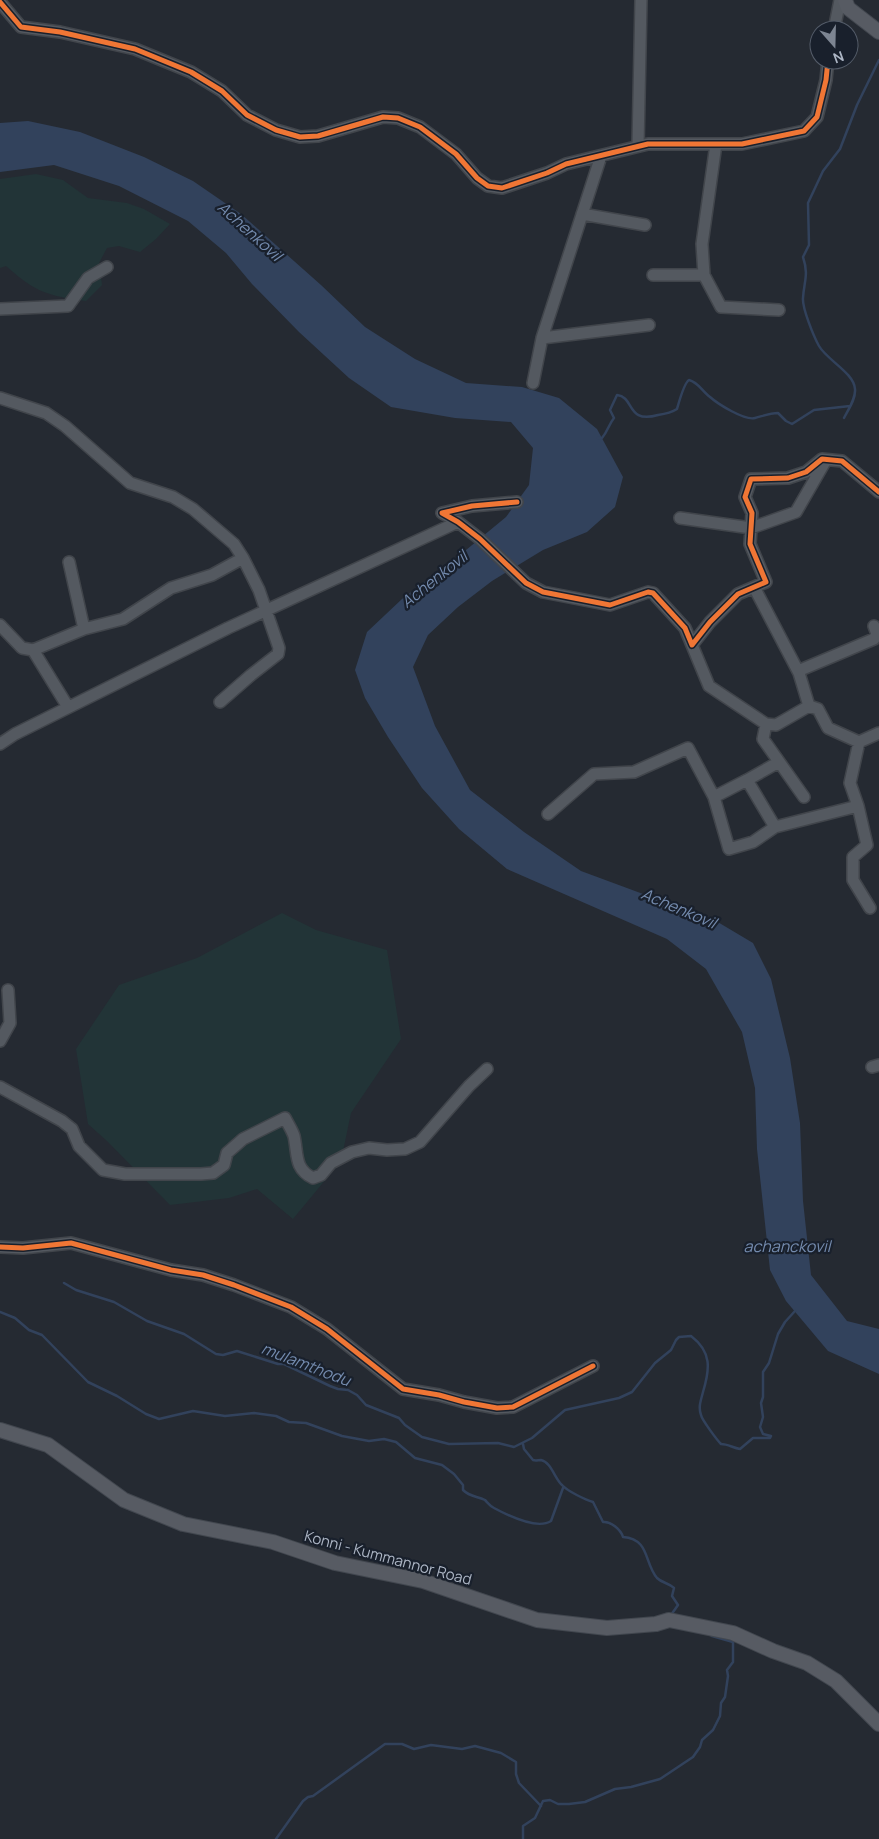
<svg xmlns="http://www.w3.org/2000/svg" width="879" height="1839" font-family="Manrope,sans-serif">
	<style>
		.green { fill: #223437 }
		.water { fill: #32425c }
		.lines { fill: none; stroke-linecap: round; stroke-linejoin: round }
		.stream { stroke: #32425c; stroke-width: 2.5 }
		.minor-casing { stroke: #41454b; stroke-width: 14 }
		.major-casing { stroke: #42474f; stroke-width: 16 }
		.minor { stroke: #545960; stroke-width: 11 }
		.major { stroke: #575b63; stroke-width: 14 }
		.cycleway-casing { stroke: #19202c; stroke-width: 8 }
		.cycleway { stroke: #f07635; stroke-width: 5 }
		.labels { text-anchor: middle; stroke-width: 4.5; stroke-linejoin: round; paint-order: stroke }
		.street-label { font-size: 15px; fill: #adb6c5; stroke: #19202c }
		.water-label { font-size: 16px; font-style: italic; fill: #748bae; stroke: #19202c }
	</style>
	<rect width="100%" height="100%" fill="#252a32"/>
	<path class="green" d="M36,174L63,180L88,198L127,203L144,209L170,224L156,239L140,252L119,246L107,248L99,263L102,285L86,301C48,296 35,292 6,266L0,268V179Z
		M282,913L316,930L387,950L401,1039L351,1113L341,1161L293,1219L257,1189L229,1198L170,1205L107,1141L88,1124L76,1049L119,985L197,958Z"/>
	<path class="water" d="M28,121L80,132L144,157L193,181L241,214L321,285L365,327L415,359L466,383L522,387L559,398L597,429L623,477L615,507L587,532L543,550L492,581L458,607L428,635L413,667L435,726L470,790L524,832L581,871L716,921L753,943L771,979L790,1058L800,1123L803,1201L811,1275L847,1321L879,1329V1374L828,1351L786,1301L770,1270L757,1149L755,1088L742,1032L706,969L667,939L507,869L459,829L422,788L388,737L365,698L355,670L367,632L402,599L460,555L506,517L529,485L533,448L511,422L455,418L391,407L349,378L299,332L252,284L226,253L188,221L119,186L54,165L0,172V123Z"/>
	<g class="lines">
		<path class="stream" d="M844,418C848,410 856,399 855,389C854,373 827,360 819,346C814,337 802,308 803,298C804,281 809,275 803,257L809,245L808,203L823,171L840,149L857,105L879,60
			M598,438H602C608,431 609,424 614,418L610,410L617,395C635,397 626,424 658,415C665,414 671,413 677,409C679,402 684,383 689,380C698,382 702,391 710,397C718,404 745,421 755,418C763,416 770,413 778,413L786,421L792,424L814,410L850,406
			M64,1283L76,1290L114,1302L147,1321L184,1334L216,1354L223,1355L237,1351L278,1364H284L330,1386L338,1389L348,1390L357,1395L366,1405L399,1418L405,1425L422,1437L449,1444L498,1443L514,1447L532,1438L565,1410L619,1398L632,1392L655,1363L671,1350L676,1340L679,1337L691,1336C712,1352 710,1369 703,1392C701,1400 698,1407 701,1415C702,1420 717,1440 721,1444C728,1444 733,1448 740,1449L753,1438H770L771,1436
			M0,1312L15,1318L29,1330L42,1335L88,1382L117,1396L146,1414L159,1419L193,1411L225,1416L254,1413L276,1416L289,1422L306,1423L342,1436L369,1441L384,1439L396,1442L415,1458L442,1465L454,1474L463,1485V1490C470,1497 477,1496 485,1500C488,1503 490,1506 494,1508C507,1515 537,1530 551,1521L563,1488
			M771,1436L763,1434L760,1427L763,1417L761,1403L763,1397V1372L769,1363L778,1334L785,1322L795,1311
			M523,1444L524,1449L533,1460C536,1461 538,1460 541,1460C551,1462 555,1479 562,1485C567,1491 586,1500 593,1502L603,1522C611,1521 621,1530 623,1537C650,1539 644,1563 657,1578C662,1583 669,1583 674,1588L672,1596L678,1605L671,1615
			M276,1839L303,1801L308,1797L313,1796L385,1744H402L414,1749L431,1745L462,1749L475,1746L501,1753L516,1762V1774L519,1783L541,1806
			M523,1839V1826L535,1818L543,1801L550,1800L558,1804H569L585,1802L615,1789L631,1787L660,1779L693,1757L700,1747L702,1740L713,1730L720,1716L721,1703L725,1697L728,1676L727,1670L733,1662V1642L712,1636L710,1634"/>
		<defs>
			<path id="minor" d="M0,2L21,27L60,32L135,49L191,72L222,91L247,115L276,130L300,137L318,136L383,117L398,118L420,127L456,154L477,178L488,186L502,188L547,173L566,164L648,144H742L804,131L817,117L826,80L828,60
				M834,30L840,0
				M716,144L702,244L704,275L721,307L779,310
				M638,146L641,0
				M601,156L542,338L649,325
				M582,214L645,225
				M653,275H704
				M0,309L68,306L88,278L107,267
				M533,383L542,338
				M0,398L46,413L65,426L130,483L173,497L193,509L234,544L243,558L259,590L279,648L278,654L251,675L220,702
				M517,502L472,506L442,513L458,522L480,539L526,583L543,592L610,605L648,592L653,593L685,628L692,645L710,622L738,594L766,582L750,544L752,513L745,497L751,479L788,478L806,472L822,459L842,461L879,492
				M680,518L751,528L796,512L826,460
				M69,562L84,629L123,619L171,588L212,575L243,558
				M754,587L799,673L809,706L818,709L828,728L859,742L879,733
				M0,625L22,648L33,650L84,629
				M692,645L709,686L766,724L776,725L809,706
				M33,650L68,707
				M798,671L874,639L877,634L874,626
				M766,724L763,739L804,797
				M0,744L15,734L228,628L458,522
				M779,762L747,780L775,827L858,806L850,783L859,742
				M747,780L714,797L729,849L753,842L775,827
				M858,806L867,845L853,857V880L870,908
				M548,814L594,774L634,772L688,748L714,797
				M0,1041L10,1023L8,990
				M872,1067L879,1065
				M0,1087L62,1121L72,1129L79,1146L103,1170L125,1174H201L213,1173L224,1165L227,1153L243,1139L285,1118C288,1124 292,1130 294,1136C298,1154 294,1169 313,1178L321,1175L331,1163L352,1152L369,1148L387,1150L405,1149L420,1142L469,1086L487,1069
				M0,1247L23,1248L71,1243L171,1270L203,1275L234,1285L291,1307L327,1329L403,1389L439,1395L464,1402L497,1408L513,1407L593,1366"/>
			<path id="major" d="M845,0L848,8L879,32
				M0,1430L48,1445L124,1500L183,1524L273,1542L335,1563L423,1581L537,1620L607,1628L656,1624L669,1620L733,1633L773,1651L807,1663L836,1681L879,1724"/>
		</defs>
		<use href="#minor" class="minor-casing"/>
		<use href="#major" class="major-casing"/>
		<use href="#minor" class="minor"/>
		<use href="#major" class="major"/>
		<defs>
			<path id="cycleway" d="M0,2L21,27L60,32L135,49L191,72L222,91L247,115L276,130L300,137L318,136L383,117L398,118L420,127L456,154L477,178L488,186L502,188L547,173L566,164L648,144H742L804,131L817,117L826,80L828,60
				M517,502L472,506L442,513L458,522L480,539L526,583L543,592L610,605L648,592L653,593L685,628L692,645L710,622L738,594L766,582L750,544L752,513L745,497L751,479L788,478L806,472L822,459L842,461L879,492
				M0,1247L23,1248L71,1243L171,1270L203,1275L234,1285L291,1307L327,1329L403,1389L439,1395L464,1402L497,1408L513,1407L593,1366"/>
		</defs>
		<use href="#cycleway" class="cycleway-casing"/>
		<use href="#cycleway" class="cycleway"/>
	</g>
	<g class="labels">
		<g class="street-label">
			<text transform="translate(388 1558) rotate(15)" y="5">Konni - Kummannor Road</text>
		</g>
		<g class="water-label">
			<text transform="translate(250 231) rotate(42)" y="6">Achenkovil</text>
			<text transform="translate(434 579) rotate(-39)" y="6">Achenkovil</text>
			<text transform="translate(679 908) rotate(23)" y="6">Achenkovil</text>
			<text x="787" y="1252">achanckovil</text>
			<text transform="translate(306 1364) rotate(21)" y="6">mulamthodu</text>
		</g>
	</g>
	<g transform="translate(834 45) rotate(160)"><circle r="24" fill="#19202c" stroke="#545c69"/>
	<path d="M0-4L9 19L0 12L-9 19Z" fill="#7d8592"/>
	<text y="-8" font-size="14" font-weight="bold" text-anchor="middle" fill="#adb6c5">N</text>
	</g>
</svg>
